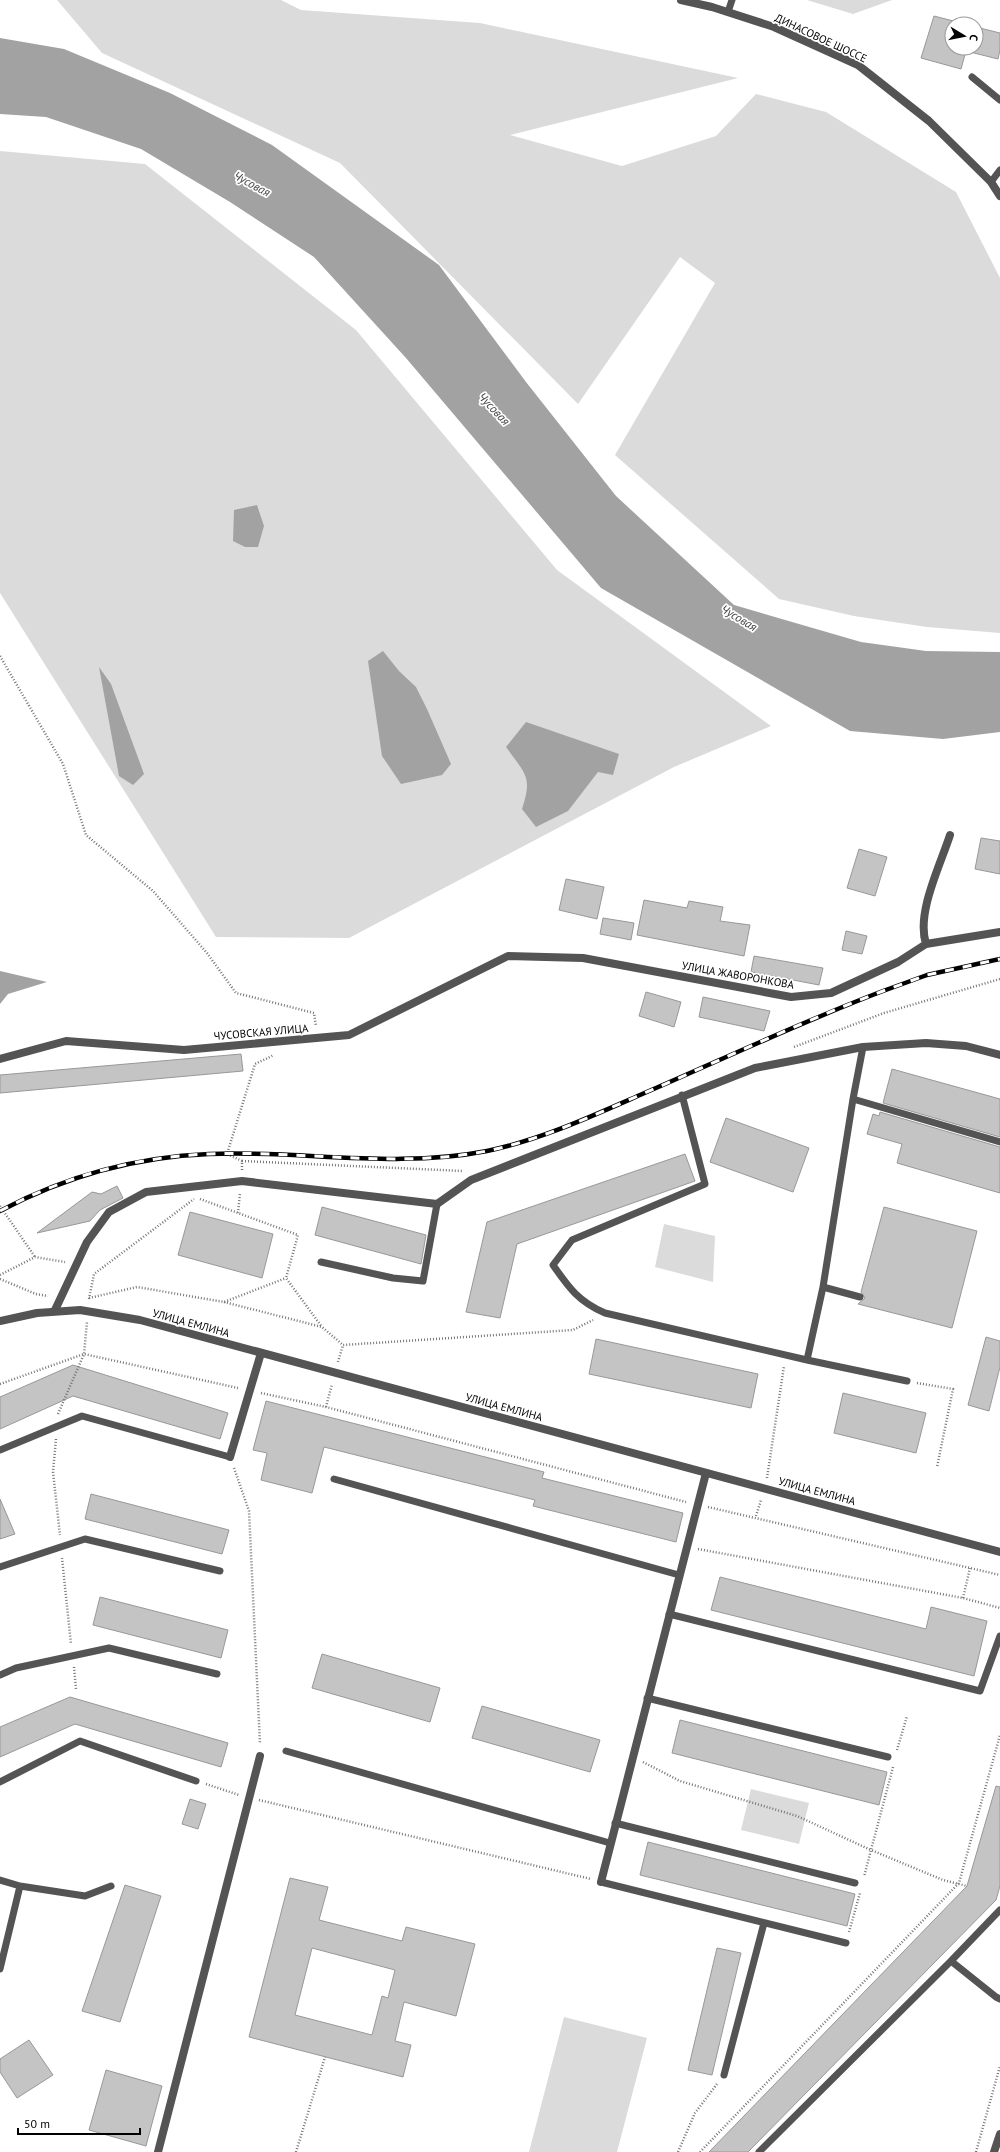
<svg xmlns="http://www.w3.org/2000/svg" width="1000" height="2152" font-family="'PT Sans',sans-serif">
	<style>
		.green { fill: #dbdbdb }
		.water { fill: #a2a2a2 }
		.building { fill: #c4c4c4; stroke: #989898; fill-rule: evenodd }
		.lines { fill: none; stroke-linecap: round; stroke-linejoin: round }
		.path { stroke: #767676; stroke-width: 2.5; stroke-dasharray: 1 2; stroke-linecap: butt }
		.service { stroke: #545454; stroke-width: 7 }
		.pedestrian { stroke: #545454; stroke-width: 8 }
		.minor { stroke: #545454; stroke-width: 8 }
		.tertiary { stroke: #545454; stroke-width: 8 }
		.rail-casing { stroke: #000; stroke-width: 4.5 }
		.rail { stroke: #fff; stroke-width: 3; stroke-dasharray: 9; stroke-linecap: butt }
		.labels { text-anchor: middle; stroke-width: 3.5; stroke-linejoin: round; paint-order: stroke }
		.street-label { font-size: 11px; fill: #000; stroke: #fff }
		.water-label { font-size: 12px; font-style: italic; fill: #434343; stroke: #fff }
	</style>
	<rect width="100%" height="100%" fill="#fff"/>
	<path class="green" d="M57,0H281L301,10L480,23L738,78L510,135L622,166L716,136L756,94L826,112L956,192L1000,278V633L927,627L854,616L779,599L615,455L715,283L680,257L578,404L340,163L102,53Z
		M807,0H892L853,14Z
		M0,151L145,164L356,330L557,570L771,726L674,767L349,938L216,937L0,593Z
		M664,1224L715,1236L713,1282L655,1267Z
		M751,1789L809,1803L799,1844L741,1830Z
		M564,2017L647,2038L617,2152H529Z"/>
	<path class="water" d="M0,38L64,49L170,93L272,145L439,265L526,382L616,496L734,605L861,642L926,651L1000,652V732L943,739L850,731L601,588L406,358L314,257L230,202L141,149L46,117L0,114Z
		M257,505L264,526L258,547H245L233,541L234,510Z
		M383,651L399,671L416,687L427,709L451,764L442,775L401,784L382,756L368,661Z
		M99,667L111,684L144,774L133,785L119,776Z
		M526,722L619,754L613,775L598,772L568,811L536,827L522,809C533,776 525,774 506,747Z
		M0,971L47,982L8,994L0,1004Z"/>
	<path class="building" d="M934,16L965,24H952V48H976V27L1000,33V50L998,59L966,51L961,69L921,58Z
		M981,838L1000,841V874L975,869Z
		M859,849L887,857L875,896L847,888Z
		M566,879L604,887L597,919L559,910Z
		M644,900L687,908L689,901L723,907L720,921L750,925L744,956L637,935Z
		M603,918L634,923L631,940L600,934Z
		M846,931L867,936L862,954L842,950Z
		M754,956L823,968L819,985L751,972Z
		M646,992L681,1002L674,1027L639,1016Z
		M703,997L770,1011L764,1031L699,1017Z
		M241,1054L243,1071L0,1093V1075Z
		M892,1069L1000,1099V1137L883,1103Z
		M880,1112L1000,1147V1193L897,1163L902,1144L867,1134L873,1114L879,1116Z
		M726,1118L809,1148L793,1192L710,1162Z
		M685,1154L695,1181L517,1244L500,1318L466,1312L487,1222Z
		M117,1186L123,1198L100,1210L90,1221L37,1233L92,1192L101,1194Z
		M322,1207L426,1235L421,1264L315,1235Z
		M884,1207L977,1231L952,1328L858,1304L865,1298L861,1292Z
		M190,1212L273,1234L262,1278L178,1255Z
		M986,1337L1000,1341V1367L989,1411L968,1405Z
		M596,1339L758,1374L751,1408L589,1374Z
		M73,1365L228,1413L220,1439L73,1396L0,1429V1397Z
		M843,1393L926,1413L916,1453L834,1433Z
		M266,1401L544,1472L542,1478L683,1513L676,1542L533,1506L535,1500L324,1447L312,1493L261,1480L267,1453L253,1450Z
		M91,1494L229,1530L222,1554L85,1519Z
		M0,1499L15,1534L0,1539Z
		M720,1577L926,1629L931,1607L987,1621L974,1676L711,1610Z
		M100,1597L228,1630L221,1658L93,1625Z
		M322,1654L440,1688L430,1722L312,1688Z
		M70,1697L228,1743L221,1767L75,1724L0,1757V1727Z
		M482,1706L600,1740L590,1772L472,1738Z
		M680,1720L887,1772L879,1805L672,1753Z
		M996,1786L1000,1787V1886L996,1900L748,2152H709L967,1886Z
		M190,1799L206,1804L198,1829L182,1824Z
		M648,1842L855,1894L847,1926L640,1875Z
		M290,1878L328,1887L319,1920L402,1941L406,1927L475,1944L456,2016L404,2002L395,2041L411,2045L403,2077L249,2037ZM312,1948L395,1970L388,1998L382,1996L372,2035L295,2015Z
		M125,1885L161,1896L120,2022L82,2011Z
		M717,1948L741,1953L712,2075L688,2070Z
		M29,2040L53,2075L17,2098L0,2072V2059Z
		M106,2070L162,2086L146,2146L89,2130Z"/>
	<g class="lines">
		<path class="path" d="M0,656L63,764L86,835L153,891L207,953L236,993L314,1013L316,1026
			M794,1047L884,1013L1000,979
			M242,1161L463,1171
			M242,1170V1161L227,1154L255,1064L274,1055
			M200,1199L298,1235L286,1278L322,1327
			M0,1206L35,1257
			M238,1213L240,1193
			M0,1275L35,1257L65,1262
			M0,1279L36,1294L48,1296
			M89,1298L137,1287L224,1302L286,1278
			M89,1299L94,1274L194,1199
			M224,1302L322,1327L343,1345L573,1330L593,1320
			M338,1362L343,1345
			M917,1383L953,1389L937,1467
			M0,1384L84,1354L238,1388
			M261,1393L326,1407L686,1502
			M326,1407L332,1384
			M58,1414L84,1354L87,1322
			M56,1439L53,1472L60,1535
			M234,1468L249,1511L260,1744
			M767,1478L784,1366
			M708,1507L1000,1575
			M756,1516L761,1500
			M698,1549L963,1598L1000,1608
			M62,1558L71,1644
			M963,1598L970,1568
			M74,1667L76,1689
			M897,1750L907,1716
			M643,1762L680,1781L797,1816L871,1850L864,1877
			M893,1767L871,1850L943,1880L967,1886
			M206,1784L239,1795
			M259,1800L591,1879
			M849,1932L860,1893
			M296,2152L325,2057
			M678,2152L695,2113L717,2084
			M700,2152L959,1883L1000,1735
			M976,2152L1000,2066"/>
		<path class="service" d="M728,12L732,0
			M972,77L1000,100
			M991,182L1000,170
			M863,1047L853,1099L1000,1142
			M682,1095L705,1184L572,1240L553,1265C569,1288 579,1302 605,1313L807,1360
			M853,1099L823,1287L807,1360L907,1381
			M321,1262L393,1278L423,1281L437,1204
			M823,1287L860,1297
			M0,1450L82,1416L230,1457
			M334,1479L679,1575
			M0,1567L85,1539L220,1571
			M669,1614L980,1691L1000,1636
			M0,1675L16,1668L109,1648L217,1674
			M647,1698L888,1757
			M286,1751L610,1843
			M0,1782L80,1741L196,1781
			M615,1823L855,1883
			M0,1880L20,1886L85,1896L111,1886
			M601,1882L846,1943
			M951,1961L1000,1910
			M0,1969L20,1886
			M724,2075L764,1923
			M759,2152L951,1961L996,1997L1000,1999"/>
		<path class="pedestrian" d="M158,2152L260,1756"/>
		<path class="minor" d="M926,944C916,913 940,866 950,835
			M0,1059L66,1041L184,1050L349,1035L508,956L583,958L791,997L831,993L898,962L926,944L1000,932
			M55,1310L87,1242L109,1212L146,1192L242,1181L437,1204L471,1180L755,1068L863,1047L926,1043L966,1046L1000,1055
			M230,1457L261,1353
			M601,1882L706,1473"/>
		<path class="tertiary" d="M681,0L712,7L774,27L858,65L929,121L991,182L1000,196
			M0,1321L37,1313L80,1310L140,1320L1000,1552
			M994,2152L1000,2134"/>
		<defs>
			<path id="rail" d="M0,1211C66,1176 134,1157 209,1154C301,1150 395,1169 487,1151C540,1140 590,1117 640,1095C721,1060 801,1022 883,991L927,975L1000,959"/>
		</defs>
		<use href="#rail" class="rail-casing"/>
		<use href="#rail" class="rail"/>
	</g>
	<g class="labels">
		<g class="street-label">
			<text transform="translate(821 38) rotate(25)" y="4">ДИНАСОВОЕ ШОССЕ</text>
			<text transform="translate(738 975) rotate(10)" y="4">УЛИЦА ЖАВОРОНКОВА</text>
			<text transform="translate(261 1032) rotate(-5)" y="4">ЧУСОВСКАЯ УЛИЦА</text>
			<text transform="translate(191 1323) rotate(15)" y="4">УЛИЦА ЕМЛИНА</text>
			<text transform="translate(504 1407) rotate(15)" y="4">УЛИЦА ЕМЛИНА</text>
			<text transform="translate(817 1491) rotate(15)" y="4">УЛИЦА ЕМЛИНА</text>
		</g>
		<g class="water-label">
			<text transform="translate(252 184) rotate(29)" y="4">Чусовая</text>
			<text transform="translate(494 409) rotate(47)" y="4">Чусовая</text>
			<text transform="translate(739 618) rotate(31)" y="4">Чусовая</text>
		</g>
	</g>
	<g transform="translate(964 36) rotate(100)"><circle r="19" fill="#ffffff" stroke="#999999"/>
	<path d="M0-3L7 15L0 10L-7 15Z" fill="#000000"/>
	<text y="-6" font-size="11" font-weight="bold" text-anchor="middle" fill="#000000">С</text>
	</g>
	<path d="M18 2128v6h122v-6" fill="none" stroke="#000000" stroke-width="2"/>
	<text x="24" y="2128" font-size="12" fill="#000000" stroke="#ffffff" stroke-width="3" paint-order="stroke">50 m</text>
</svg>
